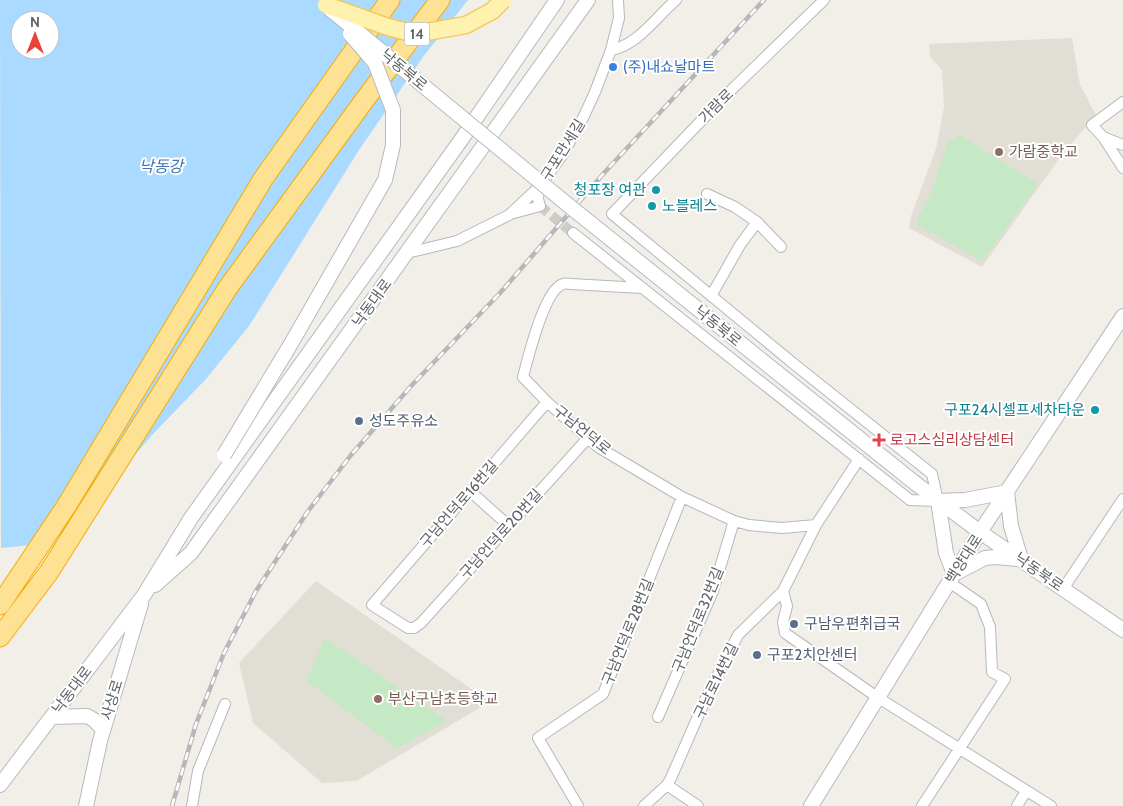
<svg xmlns="http://www.w3.org/2000/svg" width="1123" height="806" font-family="Cabin,'Noto Sans KR',sans-serif">
	<style>
		.education { fill: #e1ded6 }
		.green { fill: #c5e8c5 }
		.water { fill: #aadaff; fill-rule: evenodd }
		.lines { fill: none; stroke-linecap: round; stroke-linejoin: round }
		.street-tunnel { stroke: #ccccc8; stroke-width: 10; stroke-dasharray: 10 5; stroke-linecap: butt }
		.street-casing { stroke: #b5b8bc; stroke-width: 12 }
		.secondary-casing { stroke: #b6babf; stroke-width: 16 }
		.highway-casing { stroke: #f9ab00; stroke-width: 21 }
		.street { stroke: #fff; stroke-width: 10 }
		.secondary { stroke: #fff; stroke-width: 14 }
		.highway { stroke: #fde293; stroke-width: 19 }
		.rail-casing { stroke: #b6b7b8; stroke-width: 4.5 }
		.rail { stroke: #fff; stroke-width: 2.5; stroke-dasharray: 8; stroke-linecap: butt }
		.secondary-bridge-casing { stroke: #b6babf; stroke-width: 16; stroke-linecap: butt }
		.primary-bridge-casing { stroke: #f2c960; stroke-width: 19; stroke-linecap: butt }
		.secondary-bridge { stroke: #fff; stroke-width: 14 }
		.primary-bridge { stroke: #fff2af; stroke-width: 16 }
		.shop-dot { fill: #3f7fe0; stroke: #fff; stroke-width: 2 }
		.education-dot { fill: #8d6e63; stroke: #fff; stroke-width: 2 }
		.culture-dot { fill: #0f9aa8; stroke: #fff; stroke-width: 2 }
		.service-dot { fill: #5c6f8a; stroke: #fff; stroke-width: 2 }
		.health-dot { fill: #e0444e; stroke: #fff; stroke-width: 2 }
		.labels { text-anchor: middle; stroke-width: 4; stroke-linejoin: round; paint-order: stroke }
		.shield { fill: #fff; stroke: #8f9295; stroke-width: 1 }
		.shield-label { font-size: 14px; font-weight: bold; fill: #5f6368 }
		.shop-label { font-size: 15px; fill: #366cbe; stroke: #fff; text-anchor: start }
		.street-label { font-size: 15px; fill: #5f6368; stroke: #fff }
		.education-label { font-size: 15px; fill: #785e54; stroke: #fff; text-anchor: start }
		.culture-label { font-size: 15px; fill: #0d838f; stroke: #fff; text-anchor: end }
		.service-label { font-size: 15px; fill: #4e5e75; stroke: #fff; text-anchor: start }
		.health-label { font-size: 15px; fill: #be3a42; stroke: #fff; text-anchor: start }
		.water-label { font-size: 16px; font-style: italic; fill: #4174aa; stroke: #fff }
	</style>
	<rect width="100%" height="100%" fill="#f1efe8"/>
	<path class="education" d="M1072,38L1080,85L1096,115L1061,156L982,267L909,228L911,216L936,149L944,107L942,70L930,57L929,44Z
		M316,581L490,702L356,781L322,783L253,723L239,663Z"/>
	<path class="green" d="M958,134L1038,184L982,261L916,224L933,188L948,140L955,142Z
		M325,638L447,721L397,748L306,681Z"/>
	<path class="water" d="M0,0H468L423,57L359,150L249,326L206,379L153,434L67,533L30,545L1,548ZM20,20H50V50H20Z"/>
	<g class="lines">
		<path class="street-tunnel" d="M540,206L573,233"/>
		<defs>
			<path id="street" d="M611,50C638,45 656,17 676,0
				M1123,102L1092,125L1103,137L1123,168
				M1103,137L1123,145
				M707,194L735,207L757,222
				M514,213L540,206L538,199L539,187
				M573,233L910,500L938,501L932,474L794,364L612,214L721,100L824,0
				M407,253L457,241L509,215L539,187L563,154L583,118L595,92L611,50L619,18L618,0
				M642,288L571,284C569,284 566,283 563,284C544,290 528,358 523,377L547,402L598,447L682,497L734,521L749,525L782,528L816,525
				M711,296L740,245L757,222L781,247
				M547,402L372,605L408,628H414L421,623L587,439
				M470,491L509,526
				M1063,589L1123,499
				M783,591L787,606L783,622L785,633L877,697L1051,806
				M658,717L713,591L734,521
				M667,785L698,806
				M192,806L198,771L225,704
				M578,806L538,738L603,694L682,497
				M644,806L667,785L671,778L706,698L738,635L783,591L816,525L859,459
				M922,806L1005,679L992,672L990,627L981,604L949,582
				M1017,806L1026,791"/>
			<path id="secondary" d="M915,483L980,532L1123,630
				M1007,492L1011,526L1021,559
				M938,501L946,553L954,574
				M938,501L965,500L1007,492
				M956,573L985,558L996,557L1018,559
				M155,585L191,553L588,0
				M52,717L87,716L94,720L103,729
				M0,785L144,595L191,518L461,140L557,0
				M86,806L100,741L141,604
				M811,806L980,532L1123,316"/>
			<path id="highway" d="M0,605L67,505L263,179L390,0
				M0,637L49,572L227,289L366,98L440,0"/>
		</defs>
		<use href="#street" class="street-casing"/>
		<use href="#secondary" class="secondary-casing"/>
		<use href="#highway" class="highway-casing"/>
		<use href="#street" class="street"/>
		<use href="#secondary" class="secondary"/>
		<use href="#highway" class="highway"/>
		<defs>
			<path id="rail" d="M172,806L196,724L224,653L256,591L308,511L351,455L412,385L500,293L604,173L764,0"/>
		</defs>
		<use href="#rail" class="rail-casing"/>
		<use href="#rail" class="rail"/>
		<defs>
			<path id="secondary-bridge" d="M330,9L573,209L915,483
				M224,455L292,342L385,180L393,145V110L375,63L350,34"/>
			<path id="primary-bridge" d="M326,5L388,27L415,34L466,25L492,11L503,0"/>
		</defs>
		<use href="#secondary-bridge" class="secondary-bridge-casing"/>
		<use href="#primary-bridge" class="primary-bridge-casing"/>
		<use href="#secondary-bridge" class="secondary-bridge"/>
		<use href="#primary-bridge" class="primary-bridge"/>
	</g>
	<circle class="shop-dot" cx="613" cy="67" r="5"/>
	<g class="education-dot">
		<circle cx="999" cy="152" r="5"/>
		<circle cx="378" cy="699" r="5"/>
	</g>
	<g class="culture-dot">
		<circle cx="656" cy="190" r="5"/>
		<circle cx="652" cy="206" r="5"/>
		<circle cx="1095" cy="410" r="5"/>
	</g>
	<g class="service-dot">
		<circle cx="359" cy="421" r="5"/>
		<circle cx="794" cy="624" r="5"/>
		<circle cx="757" cy="655" r="5"/>
	</g>
	<path class="health-dot" d="M876.5 432.5h5v5h5v5h-5v5h-5v-5h-5v-5h5z"/>
	<g class="labels">
		<rect class="shield" x="404.5" y="22.5" width="25" height="23" rx="4"/>
		<g class="shield-label">
			<text x="417" y="39">14</text>
		</g>
		<g class="shop-label">
			<text x="623" y="72">(주)내쇼날마트</text>
		</g>
		<g class="street-label">
			<text transform="translate(404 70) rotate(40)" y="5">낙동북로</text>
			<text transform="translate(716 106) rotate(-45)" y="5">가람로</text>
			<text transform="translate(563 150) rotate(-58)" y="5">구포만세길</text>
			<text transform="translate(372 303) rotate(-54)" y="5">낙동대로</text>
			<text transform="translate(718 326) rotate(39)" y="5">낙동북로</text>
			<text transform="translate(582 430) rotate(39)" y="5">구남언덕로</text>
			<text transform="translate(459 504) rotate(-49)" y="5">구남언덕로16번길</text>
			<text transform="translate(501 534) rotate(-48)" y="5">구남언덕로20번길</text>
			<text transform="translate(964 559) rotate(-58)" y="5">백양대로</text>
			<text transform="translate(1039 572) rotate(35)" y="5">낙동북로</text>
			<text transform="translate(698 620) rotate(-68)" y="5">구남언덕로32번길</text>
			<text transform="translate(628 632) rotate(-68)" y="5">구남언덕로28번길</text>
			<text transform="translate(716 681) rotate(-64)" y="5">구남로14번길</text>
			<text transform="translate(72 690) rotate(-53)" y="5">낙동대로</text>
			<text transform="translate(112 700) rotate(-73)" y="5">사상로</text>
		</g>
		<g class="education-label">
			<text x="1009" y="157">가람중학교</text>
			<text x="388" y="704">부산구남초등학교</text>
		</g>
		<g class="culture-label">
			<text x="646" y="195">청포장 여관</text>
			<text x="662" y="211" text-anchor="start">노블레스</text>
			<text x="1085" y="415">구포24시셀프세차타운</text>
		</g>
		<g class="service-label">
			<text x="369" y="426">성도주유소</text>
			<text x="804" y="629">구남우편취급국</text>
			<text x="767" y="660">구포2치안센터</text>
		</g>
		<g class="health-label">
			<text x="890" y="445">로고스심리상담센터</text>
		</g>
		<g class="water-label">
			<text x="161" y="172">낙동강</text>
		</g>
	</g>
	<g transform="translate(35 35)"><circle r="24" fill="#ffffff" stroke="#bfc1c3"/>
	<path d="M0-4L9 19L0 12L-9 19Z" fill="#ea4335"/>
	<text y="-8" font-size="14" font-weight="bold" text-anchor="middle" fill="#5f6368">N</text>
	</g>
</svg>
